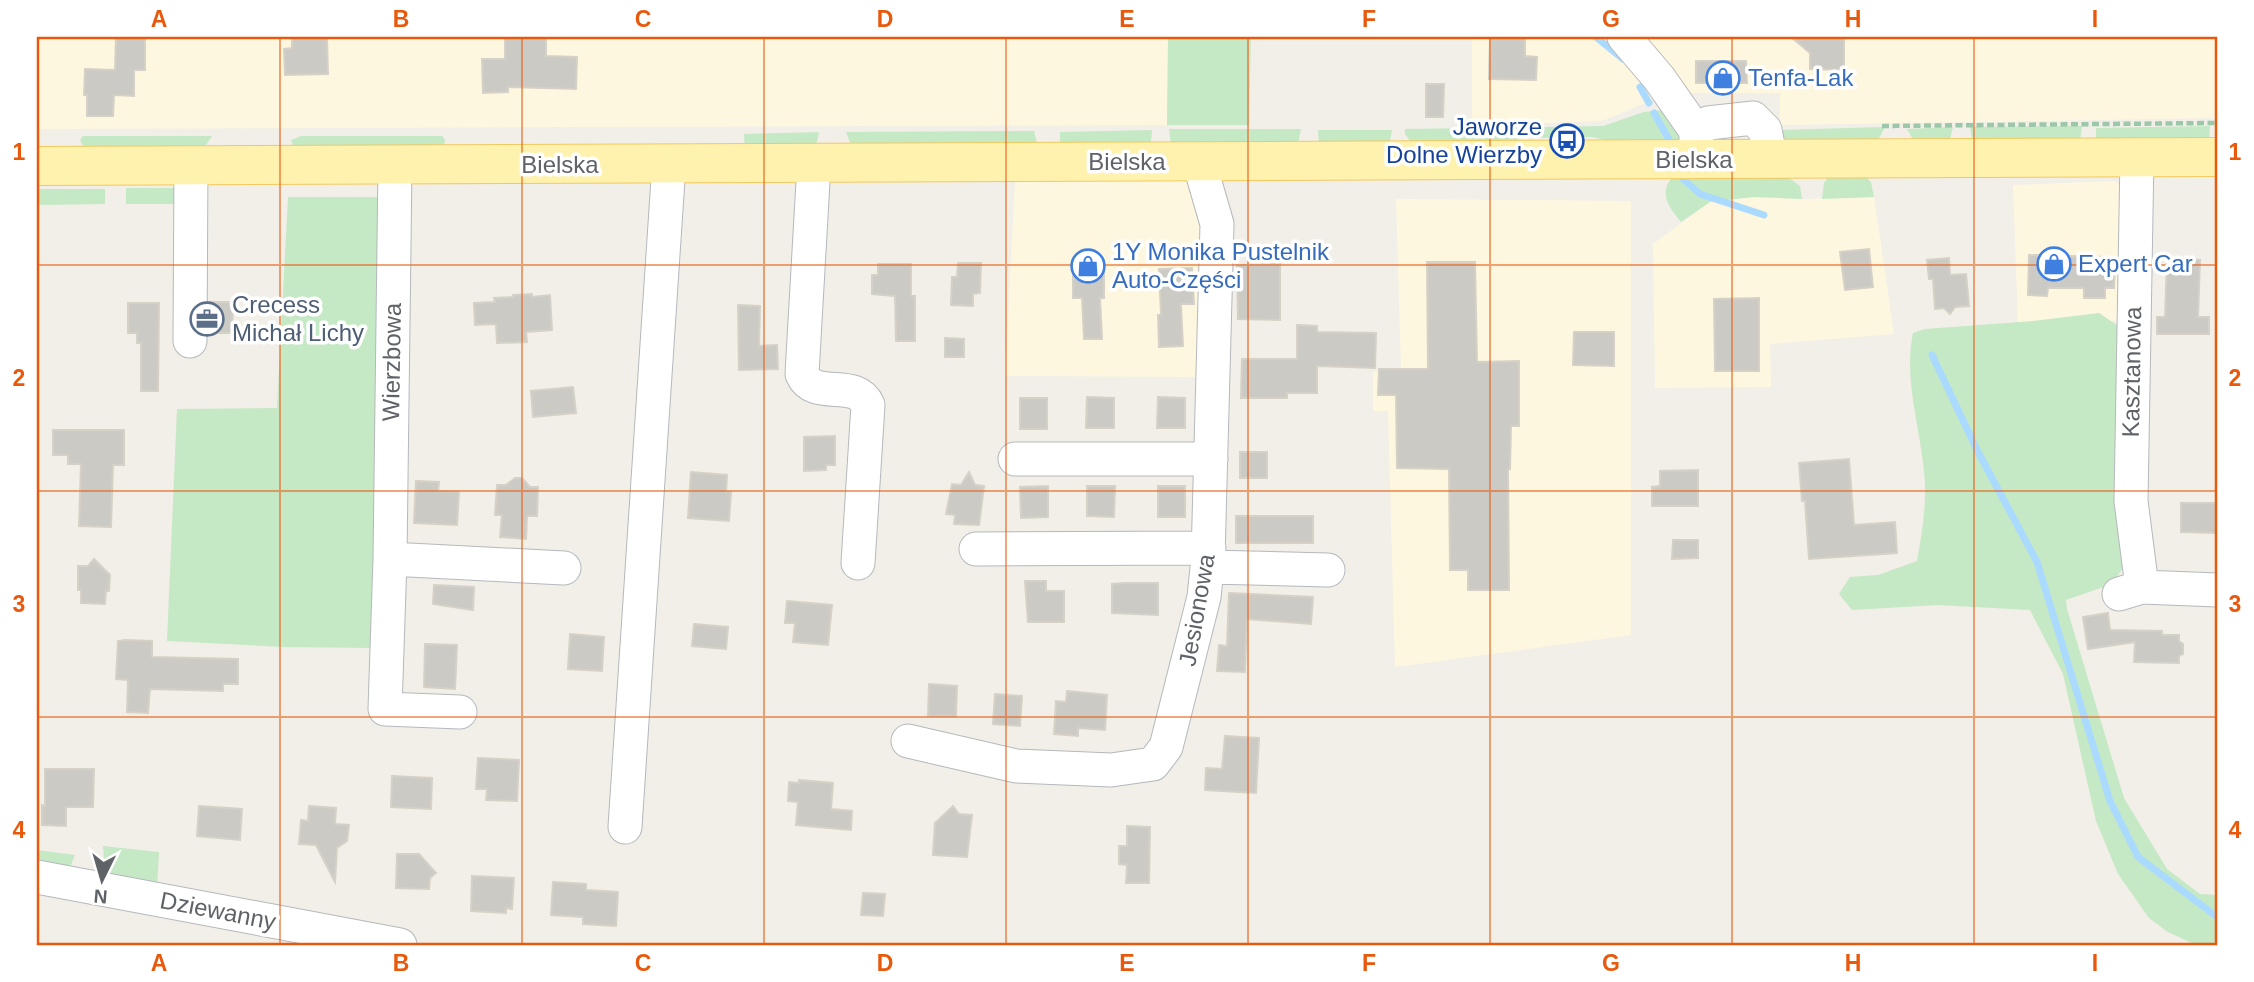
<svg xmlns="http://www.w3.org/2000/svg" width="2254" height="982" font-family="Helvetica,sans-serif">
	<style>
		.commercial { fill: #fef7e0 }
		.green { fill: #c5e8c5 }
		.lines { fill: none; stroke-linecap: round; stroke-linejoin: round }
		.stream { stroke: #aadaff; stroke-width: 7 }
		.building { fill: #cccac5; stroke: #d6d1c6; stroke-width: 2 }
		.minor-casing { stroke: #b5b8bc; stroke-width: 35 }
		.major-casing { stroke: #f2c960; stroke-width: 40 }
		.path { stroke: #9cc7a9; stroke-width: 4.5; stroke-dasharray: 7 3.5; stroke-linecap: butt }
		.minor { stroke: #fff; stroke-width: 33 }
		.major { stroke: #fff2af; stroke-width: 38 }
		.grid { fill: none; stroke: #e8590c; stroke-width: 2; stroke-opacity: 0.55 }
		.labels { text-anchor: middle; stroke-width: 7; stroke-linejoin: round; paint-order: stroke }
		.shop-label { font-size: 24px; fill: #366cbe; stroke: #fff; text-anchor: start }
		.transit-label { font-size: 24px; fill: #164399; stroke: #fff; text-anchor: end }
		.street-label { font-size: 24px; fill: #5f6368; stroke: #fff }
		.service-label { font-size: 24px; fill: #4e5e75; stroke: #fff; text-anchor: start }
		.neatline { fill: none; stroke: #e8590c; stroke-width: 2.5 }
		.grid-label { font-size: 23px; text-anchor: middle; font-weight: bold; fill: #e8590c }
	</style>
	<rect width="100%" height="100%" fill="#f1efe8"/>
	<path class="commercial" d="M37,37H1168L1167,125L37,129Z
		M1472,37H1602L1655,99L1602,121L1472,125Z
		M1636,37H2217V118L1780,125V93H1682Z
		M1015,180L1194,181L1204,199L1207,377L1005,376Z
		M2115,181L2127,191L2126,320L2018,326L2013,185Z
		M1753,197L1802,199L1874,197L1894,334L1770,344L1771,387L1655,388L1653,244L1710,202Z
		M1396,199L1631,201V635L1395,667L1388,411H1373V371L1401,367Z"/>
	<path class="green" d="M1168,37H1251L1249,125H1167Z
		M1663,110L1686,143L1614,142L1592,137L1524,138L1503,143L1411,142L1405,134V129L1603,126L1644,112Z
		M2082,126L2080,141L1972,140L1970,127Z
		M2210,126L2209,140L2096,138V128Z
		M1885,127L1877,142L1787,141L1778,130Z
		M1953,127L1950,139L1944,144L1915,143L1907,129Z
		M1169,129H1301L1297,147L1171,144Z
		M1152,130L1151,142L1063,146L1060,141V132Z
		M1318,130H1392L1390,141L1319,146Z
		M1034,131L1037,143L851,145L846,132Z
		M819,132L817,142L809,147L745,151L744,134Z
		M83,136H212L204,148L85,149L80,140Z
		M301,136H442L445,140L444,146L304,150L293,145L291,140Z
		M1673,176L1788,177L1800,186L1802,199L1753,197L1710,202L1681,222C1669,207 1658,194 1673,176Z
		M1829,176L1866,177L1871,182L1874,197L1822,199L1824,183Z
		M126,188H184L183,204H126Z
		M37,189H105V204L37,205Z
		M288,197H387L378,648L283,647L167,641L177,409L277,408Z
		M2099,313L2120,327L2131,556L2112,584L2066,600L2067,609L2124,798L2167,869L2200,894L2217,895V945H2196L2168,932L2149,918L2118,874L2096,821L2063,674L2030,610L1938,605L1852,610L1839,594L1850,577L1878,575L1917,561C1923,528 1928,497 1923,463C1918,419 1904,377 1913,333L1925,329L2033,321Z
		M103,846L159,852L157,890L105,873Z
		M37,850L75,855L68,872L37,869Z"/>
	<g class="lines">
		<path class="stream" d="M1596,37L1623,59
			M1640,87L1649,103
			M1654,113L1672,145
			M1683,179L1700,194L1764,215
			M1932,355L1977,450L2037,562L2110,801L2138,857L2217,917"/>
	</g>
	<path class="building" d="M116,37H145V70H134V96L114,95L113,116H87V95H84L85,69L115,70Z
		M292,37H327L328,74L285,75L284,49L292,48Z
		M505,37H546V56L577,57L576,89L508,87V92L483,93L482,59H505Z
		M1490,37H1525V56L1537,57L1536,80L1489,79Z
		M1791,37H1844V70L1810,69V53Z
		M1696,61H1746L1747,83H1696Z
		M1426,84H1444L1443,117H1426Z
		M1869,249L1873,287L1845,290L1840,252Z
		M2029,255L2108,257V263L2115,264L2114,288H2105V298H2084V288H2048L2047,296L2028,295Z
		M1949,258L1950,275L1966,274L1969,306L1955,307L1950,314L1944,308L1935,309L1933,279H1929L1927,260Z
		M2167,259L2200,260L2198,317H2209V334H2157V317H2165Z
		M1073,260H1104V298H1100L1102,339H1084L1082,298H1073Z
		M1427,262H1475L1477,362L1519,361V426H1511L1510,469H1508L1509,590H1468V570H1450L1449,469L1397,468L1396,395H1378L1379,369H1428Z
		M958,263H981L980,293L973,294V306L951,305L952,277H957Z
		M878,264H911V296H915V341H896L895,296L872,294V275H878Z
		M1280,264V320L1238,319L1237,265Z
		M1192,268L1194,304H1181L1183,346L1159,347L1158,315H1161L1159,269Z
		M532,294V297L550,295L552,330L526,332L527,342L497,343L496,324L475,325L474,303L495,302L494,298L513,297V295Z
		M1759,298V371H1715L1714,299Z
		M209,302H233L232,333H209Z
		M128,303H159L158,391H141V343H137V333H128Z
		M738,305L760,306L759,346L777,345L778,369L739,370Z
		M1297,325L1317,326V332L1376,333L1375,368L1317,366V393H1287V398H1241L1242,359H1297Z
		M1574,332H1614V366L1573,365Z
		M945,338L964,339V357H945Z
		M573,387L576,413L533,417L531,391Z
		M1087,397L1114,398V428H1086Z
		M1158,397L1185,398V428H1157Z
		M1020,398H1047V429H1020Z
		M53,430H124V465H113L111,527L79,526L81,464H68V455H53Z
		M835,436V465H826V470L804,471V437Z
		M1240,452H1267V478H1240Z
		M1849,459L1854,525L1895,522L1897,553L1809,559L1805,501H1802L1799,463Z
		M1698,470V506H1652V487L1660,486V471Z
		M691,472L727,475L726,492H731L729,521L688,518Z
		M969,472L975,485L984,486L979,525L954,524L955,515L946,514L952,484L961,485Z
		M515,478H522L530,487H538L537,516H527L526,539L500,537L502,515H495L497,485H506Z
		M416,481L439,482L438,491L459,492L457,525L414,523Z
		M1048,486V517L1021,518L1020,487Z
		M1087,486H1115L1114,517L1087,516Z
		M1158,486H1185V517H1158Z
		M2181,503H2217V533L2181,532Z
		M1236,516H1313V543H1236Z
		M1673,540H1698V558L1672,559Z
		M94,559L110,575L109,591H106L105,604L81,603V590H78V566H88Z
		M1025,581H1046V591H1064V622H1028Z
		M1124,583H1158V615L1112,613V584Z
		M434,585L474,587L473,610L433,604Z
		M1229,593L1313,597L1311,624L1247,619L1245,672L1217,671L1219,645L1227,646Z
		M787,601L832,605L828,645L793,642L795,623H785Z
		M2108,613L2110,630L2162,631V635H2179V641L2183,644V654L2179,656V663L2134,662L2135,642L2088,649L2083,617Z
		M694,624L728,627L726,649L692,646Z
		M570,634L604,637L602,671L568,669Z
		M125,640L152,641V657L238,659V684H223V691L150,689L148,713L127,712L128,680L116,679L118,641Z
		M425,644L457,645L455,689L424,687Z
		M929,684L957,686L956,716H928Z
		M1067,691L1107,695L1105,730L1078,728V736L1054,734L1056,701L1066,702Z
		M995,694L1022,696L1020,726L993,724Z
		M1225,736L1259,738L1256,793L1205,790L1206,768L1222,769Z
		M478,758L519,760L517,801L486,800L487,789H476Z
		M45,769H94L93,807H66V826L42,825V805L45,806Z
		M392,776L432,778L431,809L391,807Z
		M799,780L833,783L831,809L852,811L851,830L796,825L798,802L788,801L789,782L799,783Z
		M199,806L242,809L240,840L197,836Z
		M309,806L336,808L335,824L349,825L347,841L337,848L335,882L316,845L299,844L301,820L308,821Z
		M953,806L959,814L972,815L967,857L933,855L935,823Z
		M1127,826L1150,827L1149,883H1126L1127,865L1119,864V846H1127Z
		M397,854H419L436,873L430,878L429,889L396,888Z
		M472,876L514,878L512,909L506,908V913L471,911Z
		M553,882L586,884V890L618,892L616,926L583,924V917L551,915Z
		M863,893L885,894L883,916L861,915Z"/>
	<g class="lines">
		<defs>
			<path id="minor" d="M1624,37L1659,78L1696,131V160
				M1696,131L1708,123L1753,118L1765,130L1771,160
				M2137,157L2131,501L2142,587
				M814,164L802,374C814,402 856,377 868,405L858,563
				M395,166L390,559L385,709L460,712
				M190,341L191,166
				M1015,459H1211
				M976,549L1209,548
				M390,559L564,568
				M1207,567L1328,570
				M2119,594L2142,587L2217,590
				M908,741L1016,766L1111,770L1153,764L1166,747L1204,597L1208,558L1217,224L1199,162
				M625,827L669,164
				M37,877L400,945"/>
			<path id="major" d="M37,166L2217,157"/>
		</defs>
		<use href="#minor" class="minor-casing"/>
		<use href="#major" class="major-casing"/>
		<path class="path" d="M1882,126L2217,123"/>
		<use href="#minor" class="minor"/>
		<use href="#major" class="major"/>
	</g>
	<path class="grid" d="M280,37V945M522,37V945M764,37V945M1006,37V945M1248,37V945M1490,37V945M1732,37V945M1974,37V945M37,265H2217M37,491H2217M37,717H2217"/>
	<defs>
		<symbol id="shop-ring" viewBox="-11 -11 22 22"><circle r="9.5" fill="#fff" stroke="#3f7fe0" stroke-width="1.5"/><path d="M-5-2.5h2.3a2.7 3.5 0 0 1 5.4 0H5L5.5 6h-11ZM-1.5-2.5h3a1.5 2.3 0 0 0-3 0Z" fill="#3f7fe0"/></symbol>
		<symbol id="bus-ring" viewBox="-11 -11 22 22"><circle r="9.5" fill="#fff" stroke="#1a4fb4" stroke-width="1.5"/><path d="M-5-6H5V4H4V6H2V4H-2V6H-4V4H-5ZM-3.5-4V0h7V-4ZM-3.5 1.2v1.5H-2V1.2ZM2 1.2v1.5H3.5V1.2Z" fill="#1a4fb4"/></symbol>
		<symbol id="office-ring" viewBox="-11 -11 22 22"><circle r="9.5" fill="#fff" stroke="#5c6f8a" stroke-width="1.5"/><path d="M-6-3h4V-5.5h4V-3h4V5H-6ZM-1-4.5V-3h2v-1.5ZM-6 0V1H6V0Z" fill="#5c6f8a"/></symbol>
	</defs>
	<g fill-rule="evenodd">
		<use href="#shop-ring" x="1704" y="59" width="38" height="38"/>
		<use href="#bus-ring" x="1548" y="122" width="38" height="38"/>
		<use href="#shop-ring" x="2035" y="245" width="38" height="38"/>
		<use href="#shop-ring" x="1069" y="247" width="38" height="38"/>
		<use href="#office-ring" x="188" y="300" width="38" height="38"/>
	</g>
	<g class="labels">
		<g class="shop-label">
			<text x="1748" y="86">Tenfa-Lak</text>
			<text x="1112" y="260">1Y Monika Pustelnik<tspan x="1112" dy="28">Auto-Części</tspan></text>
			<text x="2078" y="272">Expert Car</text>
		</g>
		<g class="transit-label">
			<text x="1542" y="135">Jaworze<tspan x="1542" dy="28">Dolne Wierzby</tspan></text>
		</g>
		<g class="street-label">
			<text x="1694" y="168">Bielska</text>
			<text x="1127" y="170">Bielska</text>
			<text x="560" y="173">Bielska</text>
			<text transform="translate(392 362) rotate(-89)" y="8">Wierzbowa</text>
			<text transform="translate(2132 372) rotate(-89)" y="8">Kasztanowa</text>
			<text transform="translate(1197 610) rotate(-80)" y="8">Jesionowa</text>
			<text transform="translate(218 911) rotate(11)" y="8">Dziewanny</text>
		</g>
		<g class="service-label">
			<text x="232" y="313">Crecess<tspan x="232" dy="28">Michał Lichy</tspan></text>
		</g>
	</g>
	<rect width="2254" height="982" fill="none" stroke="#ffffff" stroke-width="77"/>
	<g transform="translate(102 880) rotate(185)" stroke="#ffffff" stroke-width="5" paint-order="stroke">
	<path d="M0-5L12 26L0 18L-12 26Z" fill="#5f6368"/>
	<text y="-10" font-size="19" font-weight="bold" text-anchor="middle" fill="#5f6368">N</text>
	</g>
	<rect x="38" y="38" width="2178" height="906" class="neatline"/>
	<g class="grid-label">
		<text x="159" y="27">A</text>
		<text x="401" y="27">B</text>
		<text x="643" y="27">C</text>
		<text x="885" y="27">D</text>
		<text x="1127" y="27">E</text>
		<text x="1369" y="27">F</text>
		<text x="1611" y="27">G</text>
		<text x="1853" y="27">H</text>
		<text x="2095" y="27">I</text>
		<text x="19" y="160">1</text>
		<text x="2235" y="160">1</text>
		<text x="19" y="386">2</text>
		<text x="2235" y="386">2</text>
		<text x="19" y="612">3</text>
		<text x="2235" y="612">3</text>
		<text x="19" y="838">4</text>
		<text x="2235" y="838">4</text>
		<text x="159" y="971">A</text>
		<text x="401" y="971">B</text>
		<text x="643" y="971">C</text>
		<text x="885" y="971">D</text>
		<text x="1127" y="971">E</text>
		<text x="1369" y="971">F</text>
		<text x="1611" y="971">G</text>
		<text x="1853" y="971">H</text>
		<text x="2095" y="971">I</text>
	</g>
</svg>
